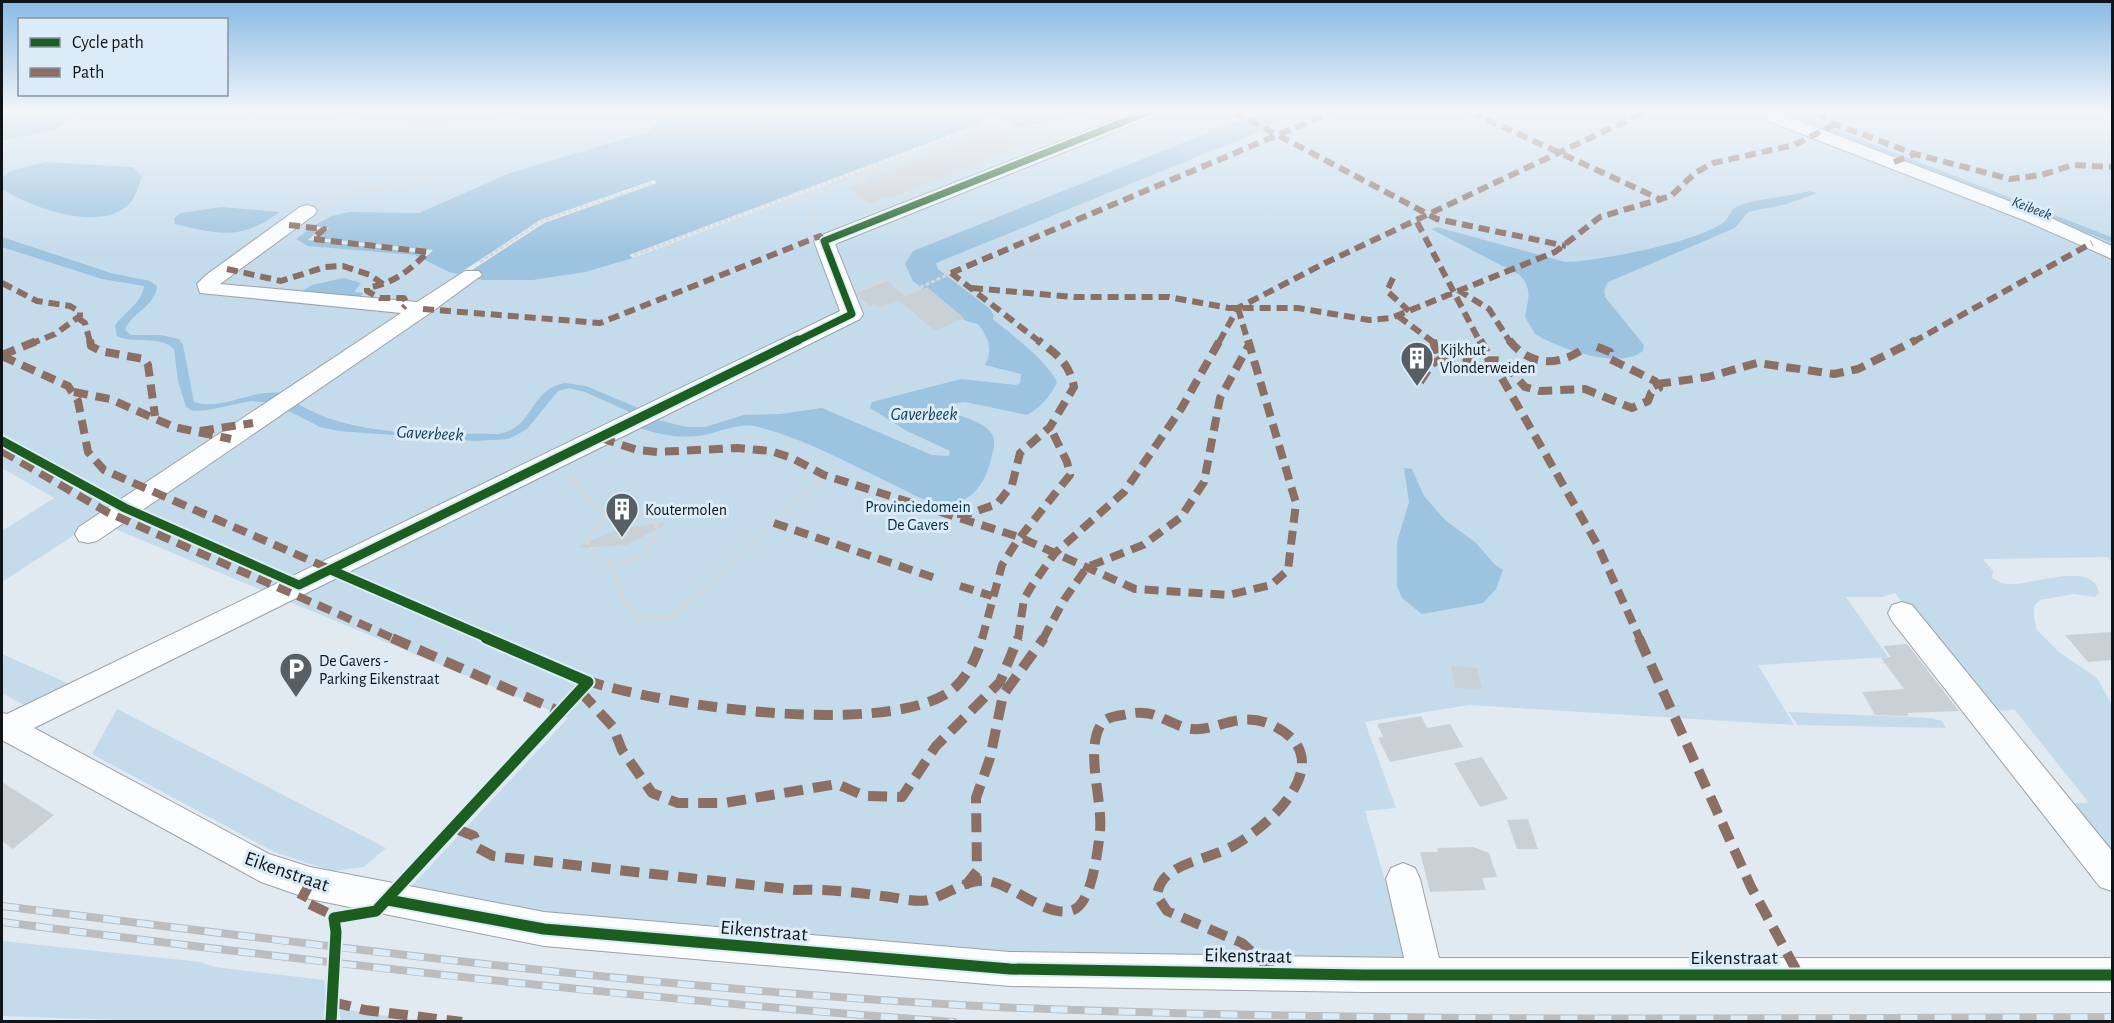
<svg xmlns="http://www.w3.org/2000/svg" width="2114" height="1023" font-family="'Alegreya Sans',sans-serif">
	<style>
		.green { fill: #c4dbec }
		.water { fill: #9cc3df }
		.pier { fill: #e1eaf1 }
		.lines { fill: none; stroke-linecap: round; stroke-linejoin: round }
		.stream { stroke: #9cc3df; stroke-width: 5 }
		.river { fill: #9cc3df; fill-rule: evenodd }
		.building { fill: #cad1d6 }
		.minor-casing { stroke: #9ba2a7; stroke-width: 2 }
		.path-far1 { stroke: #d5d7d9; stroke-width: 3; stroke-dasharray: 4 2; stroke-linecap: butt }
		.path { stroke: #d5d7d9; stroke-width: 4; stroke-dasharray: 4.5 3; stroke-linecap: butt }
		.minor { fill: #fafcfd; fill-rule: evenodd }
		.rail-casing { stroke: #bbbdbe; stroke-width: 8 }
		.rail { stroke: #dbebf7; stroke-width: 6; stroke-dasharray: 17; stroke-linecap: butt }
		.quiet-far2 { stroke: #8d6e63; stroke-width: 6; stroke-dasharray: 11 6; stroke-linecap: butt }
		.quiet-far1 { stroke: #8d6e63; stroke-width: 8; stroke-dasharray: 14 8; stroke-linecap: butt }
		.quiet { stroke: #8d6e63; stroke-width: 10; stroke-dasharray: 19 10; stroke-linecap: butt }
		.cycleway-far2-casing { stroke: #dbebf7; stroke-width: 10 }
		.cycleway-far1-casing { stroke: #dbebf7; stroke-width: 13 }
		.cycleway-casing { stroke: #dbebf7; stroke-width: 15 }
		.cycleway-far2 { stroke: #1b5e20; stroke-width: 7 }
		.cycleway-far1 { stroke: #1b5e20; stroke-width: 9 }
		.cycleway { stroke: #1b5e20; stroke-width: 11 }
		.labels { text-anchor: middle; stroke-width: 6; stroke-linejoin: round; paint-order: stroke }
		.far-water-label { font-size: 15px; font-style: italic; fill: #16405a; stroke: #dbebf7 }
		.poi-label { font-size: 16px; fill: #0f1418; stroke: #dbebf7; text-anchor: start }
		.park-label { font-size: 16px; fill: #002c45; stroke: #dbebf7 }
		.water-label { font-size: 18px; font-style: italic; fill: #16405a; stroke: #dbebf7 }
		.near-street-label { font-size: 20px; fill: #0f1418; stroke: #dbebf7 }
	</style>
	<rect width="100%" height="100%" fill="#e1eaf1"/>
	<path class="green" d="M2,112H2112V562L2107,557L1983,559L1993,571L1992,578C1997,581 2003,584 2009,584C2030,586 2094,559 2099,593L2096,597L2073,594L2040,600L2034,606V618L2037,630L2059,652L2097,678L2112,705V860L2066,803H2089L2014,709L2005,711L1981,707L1895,593L1882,597H1846L1888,657L1758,665L1794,725L1469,705L1365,722L1396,808L1365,811L1409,963L1071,959L550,917L407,891L568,718L96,521L2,582V531L54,498L2,468Z
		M2,654L74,686L28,707L2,693Z
		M117,709L386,848L364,867L332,871L274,852L92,754Z
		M1788,712L1931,718L1942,721L1946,728L1798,725Z
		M2,941L201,962L214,967L324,980L328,1002L324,1021L180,1022L2,1016Z
		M338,1007L363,1013L430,1021H341Z"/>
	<path class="water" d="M2,112H80L54,130L2,141Z
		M335,112H527C464,125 397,128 335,112Z
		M688,112H1094L1013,129L999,120L633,258L585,272L533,280H483L449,272L415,255L308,246L296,239L313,226L332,216L349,212L419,213L510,173L647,132L667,116Z
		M45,162L133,167L142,176C139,184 136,195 131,202C103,235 31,207 2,189V178L10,171Z
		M1809,191L1817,193L1787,204L1748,212L1735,228L1608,282L1604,290L1605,297L1644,345L1643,351C1618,370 1560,349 1535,334L1525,317C1528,298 1533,291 1520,275L1431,229L1437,227L1565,262C1595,262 1704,241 1725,221C1730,216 1730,210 1736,207C1753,198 1788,198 1809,191Z
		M221,207L280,212C241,240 221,235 175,224L174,218L181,213Z
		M2,237L111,273L150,281L157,286C156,306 131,313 125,330L131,335H161L179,339L183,345L194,402C224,412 254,386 286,394L271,403L251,401L208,410L193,411L186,407L178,381L174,349C158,334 135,345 117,336L115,326C123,312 142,304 144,286L102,279L2,247Z
		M344,278L361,283L354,292L363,293L361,297L296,295L312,285Z
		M942,281C970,303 1044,353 1057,382C1051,396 1040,408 1027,415L965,402L950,404L948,409L950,413C964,417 986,422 993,436C996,443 993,452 991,459C985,485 969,508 938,503C921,501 904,489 888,482C846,462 803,438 758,427C740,422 721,432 704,435C681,439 659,435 637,427L653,419L687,427H705L744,415L780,414L822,408L932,455L949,456L950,451L907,431L870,408L872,402L961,379L1016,385L1020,383L1021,374L985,365C1004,330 954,305 930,286Z
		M565,383L586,386L643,410L634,414L585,392L569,388L558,391L527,429L509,439L476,441L338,431L320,427L285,409L295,402C350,438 433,433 498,434C535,428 529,389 565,383Z
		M1404,468L1412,469L1424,496L1445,520L1476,543L1495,565L1503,570L1496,589L1483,603L1422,614L1402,598L1397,586V542L1409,502Z"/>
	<path class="pier" d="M969,112H983L994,118L999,116L1018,128L1013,129L999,120L633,258L629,255L984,122Z
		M654,180L657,183L544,223L460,278L454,277L540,220Z
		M308,225L329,228L318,238L433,250L421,262L417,260L423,253L308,240L320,230L305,228Z"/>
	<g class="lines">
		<path class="stream" d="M1784,112L2112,240"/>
		<path class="river" d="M1260,112H1286L1280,123L936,263L938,269L990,309L994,316L990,323C961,330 934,297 913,281L905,264L913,251Z"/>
	</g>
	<path class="building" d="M994,131L1020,147L891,198L889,196L869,204L849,188L867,181L865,180Z
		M887,281L905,296L927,287L964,318L935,331L898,300L879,308L874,304L870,306L858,296L857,293Z
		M663,522L664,525L627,545L581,548L580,545L620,529Z
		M2112,632V660L2088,662L2065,635Z
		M1907,644L1959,711L1907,713L1909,716L1875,715L1862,692L1904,689L1881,658L1891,657L1883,646Z
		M1451,666L1477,668L1482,689L1455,688Z
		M1421,716L1427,728L1450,724L1463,747L1390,762L1378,738L1383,737L1377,724Z
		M1482,757L1508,799L1480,807L1454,763Z
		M2,782L54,815L13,849L2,841Z
		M1528,819L1538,849H1517L1507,820Z
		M1473,847L1489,853L1497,877L1482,878L1486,890L1430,892L1420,852H1438L1437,848Z"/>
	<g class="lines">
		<defs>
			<path id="minor" d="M1134,112H1156L1154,116L835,244L863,314L860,319L34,728L269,854L310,867L544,912L1010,952L1404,958L1386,879L1391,868L1403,863L1415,868L1420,879L1439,958H2112V992H1364L1010,986L544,946L310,899L261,882L2,740V713L7,714L840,311L814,241L817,237Z
				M1754,112H1776L2040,213L2112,246V259L2026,221L1756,116Z
				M307,205L314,207L317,211L314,215L220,284L417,302L465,271H479L482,275L430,313L97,541L88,543L79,541L75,534L79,527L401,313L200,293L197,284L206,275L300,207Z
				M1902,602L1912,605L2112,851V891L2100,887L1892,621L1888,613L1892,605Z"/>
		</defs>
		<use href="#minor" class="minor-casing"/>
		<path class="path-far1" d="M804,198L992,127L991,121L999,119L1036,140
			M321,203L352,192L405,186L439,168L429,162
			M805,204L817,227
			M634,255L991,121L976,112
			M480,262L542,221L653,183
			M863,289L889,278L908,293
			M904,295L951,273"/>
		<path class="path" d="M568,473L607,518
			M630,512L641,513L656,522C659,563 600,580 587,540C596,522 610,515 630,512Z
			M610,562L624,601L638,619L666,617L678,613L824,475"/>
		<use href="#minor" class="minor"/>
		<defs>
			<path id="rail" d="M2,906C332,947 663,990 996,1007C1367,1023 1740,1018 2112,1017
				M2,922C319,963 635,999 954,1022"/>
		</defs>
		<use href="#rail" class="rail-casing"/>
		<use href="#rail" class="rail"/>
		<path class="quiet-far2" d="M1234,112L1437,219L1566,246
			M1471,112L1662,200
			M1817,112L1835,124L1915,154L2010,179L2041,175L2073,165L2112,167
			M1894,162L1915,154
			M1417,222L1480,342
			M289,225L324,229L313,239L428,252C409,271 394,283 367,288V291L380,298H404L407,304L403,308
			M227,269L281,281L325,267L343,266L370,275L384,285
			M951,273L1332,112
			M951,273L1040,342
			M1393,278L1387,291L1409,311
			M2,283L37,301L70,306L80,312V316L55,334L35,342
			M972,288L1074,297H1169L1229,308H1298L1369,320L1391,318L1555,252L1600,217L1671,196L1695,173L1713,163L1794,145L1835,124
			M1458,290L1489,309L1510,342
			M1238,308L1248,342
			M423,309L600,323L820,236L824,241
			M1398,316L1433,342
			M78,318L85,323L90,342
			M1219,342L1238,308L1325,263L1645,112
			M1913,342L2092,243"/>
		<path class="quiet-far1" d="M90,340L91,346L100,351L144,359L148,365L155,416
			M1433,340L1437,357C1458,369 1480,357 1502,361L1525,387L1540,391L1585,389L1632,408L1648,401L1651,393L1659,388L1655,381L1610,359V352L1595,346
			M1480,340L1597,544L1640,639
			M1509,340C1530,367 1559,367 1586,347
			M2,355L39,340
			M2,356L68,386L78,401L88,452L104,470L332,570
			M1420,382L1432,364L1441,359
			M1657,384L1708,377L1757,363L1834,374L1858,369L1916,340
			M74,392L110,399L174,427L231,439
			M200,431L253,423
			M601,438L637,450L657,452L737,448L771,451L792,458L824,475L1019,537L1135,589L1229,595L1271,585L1288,570L1296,503L1248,340
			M2,451L107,512L395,639
			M957,514H968L997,504L1012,485L1020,453L1050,427L1074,387C1069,362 1057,355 1038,340
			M774,523L938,579
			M960,586L992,596
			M982,639L1002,565L1017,541L1070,475L1067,462L1050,427
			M1018,639L1024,599L1031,587L1055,553L1124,492L1181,409L1220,340
			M1043,639L1064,600L1087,567L1143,545L1181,517L1204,482L1220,398L1250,343"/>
		<path class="quiet" d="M392,638L563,713
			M1639,638L1751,887L1799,975
			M585,680C662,706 876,736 946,694C966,682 976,659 982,638
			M580,691L613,727L622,750L652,793L678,803H724L837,784L865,796L902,797L936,746L1000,682L1018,638
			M459,830L474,836L478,848L493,856L796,890C825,889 853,892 882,896C896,897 915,903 928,900C948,895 966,878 988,881C1014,885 1048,919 1073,910C1092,904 1098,849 1100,831C1103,800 1084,748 1102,723C1108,717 1115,716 1123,715C1152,708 1158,718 1183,727C1212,737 1235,708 1272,725C1342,758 1273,824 1233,846C1213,857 1188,860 1170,873C1162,879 1158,887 1157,896L1167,911L1242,943L1275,973
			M310,883L301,900L338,918
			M965,886L977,871L976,798L990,758L1003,695L1044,638
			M332,1002L365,1010L462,1022"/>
		<defs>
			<path id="cycleway-far2" d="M795,342L852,314L824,241L1148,112"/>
			<path id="cycleway-far1" d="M2,441L125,508L299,585L798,340
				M331,570L490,639"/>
			<path id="cycleway" d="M388,900L544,929L1010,969L1364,975H2112
				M331,1022L336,932L334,918L376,911L588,682L486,638"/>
		</defs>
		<use href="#cycleway-far2" class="cycleway-far2-casing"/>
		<use href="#cycleway-far1" class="cycleway-far1-casing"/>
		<use href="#cycleway" class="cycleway-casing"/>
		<use href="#cycleway-far2" class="cycleway-far2"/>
		<use href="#cycleway-far1" class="cycleway-far1"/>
		<use href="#cycleway" class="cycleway"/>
	</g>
	<linearGradient id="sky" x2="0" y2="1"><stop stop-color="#89bae4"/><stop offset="0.44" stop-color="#f2f6f9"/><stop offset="1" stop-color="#f2f6f9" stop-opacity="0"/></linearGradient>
	<rect width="2114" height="255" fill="url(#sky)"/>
	<defs>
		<symbol id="building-pin" viewBox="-11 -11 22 30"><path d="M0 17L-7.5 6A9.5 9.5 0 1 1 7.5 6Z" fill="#585f64" stroke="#dbebf7"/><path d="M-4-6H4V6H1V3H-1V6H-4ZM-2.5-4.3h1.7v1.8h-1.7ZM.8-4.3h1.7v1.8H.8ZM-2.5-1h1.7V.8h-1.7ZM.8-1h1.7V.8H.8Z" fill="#fff"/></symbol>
		<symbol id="parking-pin" viewBox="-11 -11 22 30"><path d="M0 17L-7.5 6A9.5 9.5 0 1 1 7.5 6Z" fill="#585f64" stroke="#dbebf7"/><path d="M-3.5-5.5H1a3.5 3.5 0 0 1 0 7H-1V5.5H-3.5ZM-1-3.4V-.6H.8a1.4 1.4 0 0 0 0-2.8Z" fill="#fff"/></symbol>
	</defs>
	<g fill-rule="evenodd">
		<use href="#building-pin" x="1398" y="339" width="38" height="52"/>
		<use href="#building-pin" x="603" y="490" width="38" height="52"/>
		<use href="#parking-pin" x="277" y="650" width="38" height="52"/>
	</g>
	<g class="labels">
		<g class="far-water-label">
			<text transform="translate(2032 208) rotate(21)" y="5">Keibeek</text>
		</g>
		<g class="poi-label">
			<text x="1440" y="355">Kijkhut<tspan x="1440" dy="18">Vlonderweiden</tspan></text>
			<text x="645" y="515">Koutermolen</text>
			<text x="319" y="666">De Gavers -<tspan x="319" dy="18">Parking Eikenstraat</tspan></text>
		</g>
		<g class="park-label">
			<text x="918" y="512">Provinciedomein<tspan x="918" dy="18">De Gavers</tspan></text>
		</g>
		<g class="water-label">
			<text x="924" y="420">Gaverbeek</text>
			<text transform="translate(430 433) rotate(3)" y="6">Gaverbeek</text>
		</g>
		<g class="near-street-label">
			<text transform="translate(287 871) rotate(19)" y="7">Eikenstraat</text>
			<text transform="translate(764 930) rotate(5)" y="7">Eikenstraat</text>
			<text transform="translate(1248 955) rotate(1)" y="7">Eikenstraat</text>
			<text x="1734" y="964">Eikenstraat</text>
		</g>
	</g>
	<rect width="2114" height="1023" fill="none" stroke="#0f1418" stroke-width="6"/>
	<rect x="18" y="18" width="210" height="78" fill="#dbebf7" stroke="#89959e" stroke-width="1.5"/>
	<rect x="30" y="38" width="30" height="9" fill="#1b5e20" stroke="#89959e" stroke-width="1.5"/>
	<text x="72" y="48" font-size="18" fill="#0f1418">Cycle path</text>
	<rect x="30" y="68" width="30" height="9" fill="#8d6e63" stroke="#89959e" stroke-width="1.5"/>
	<text x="72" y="78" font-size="18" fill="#0f1418">Path</text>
</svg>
